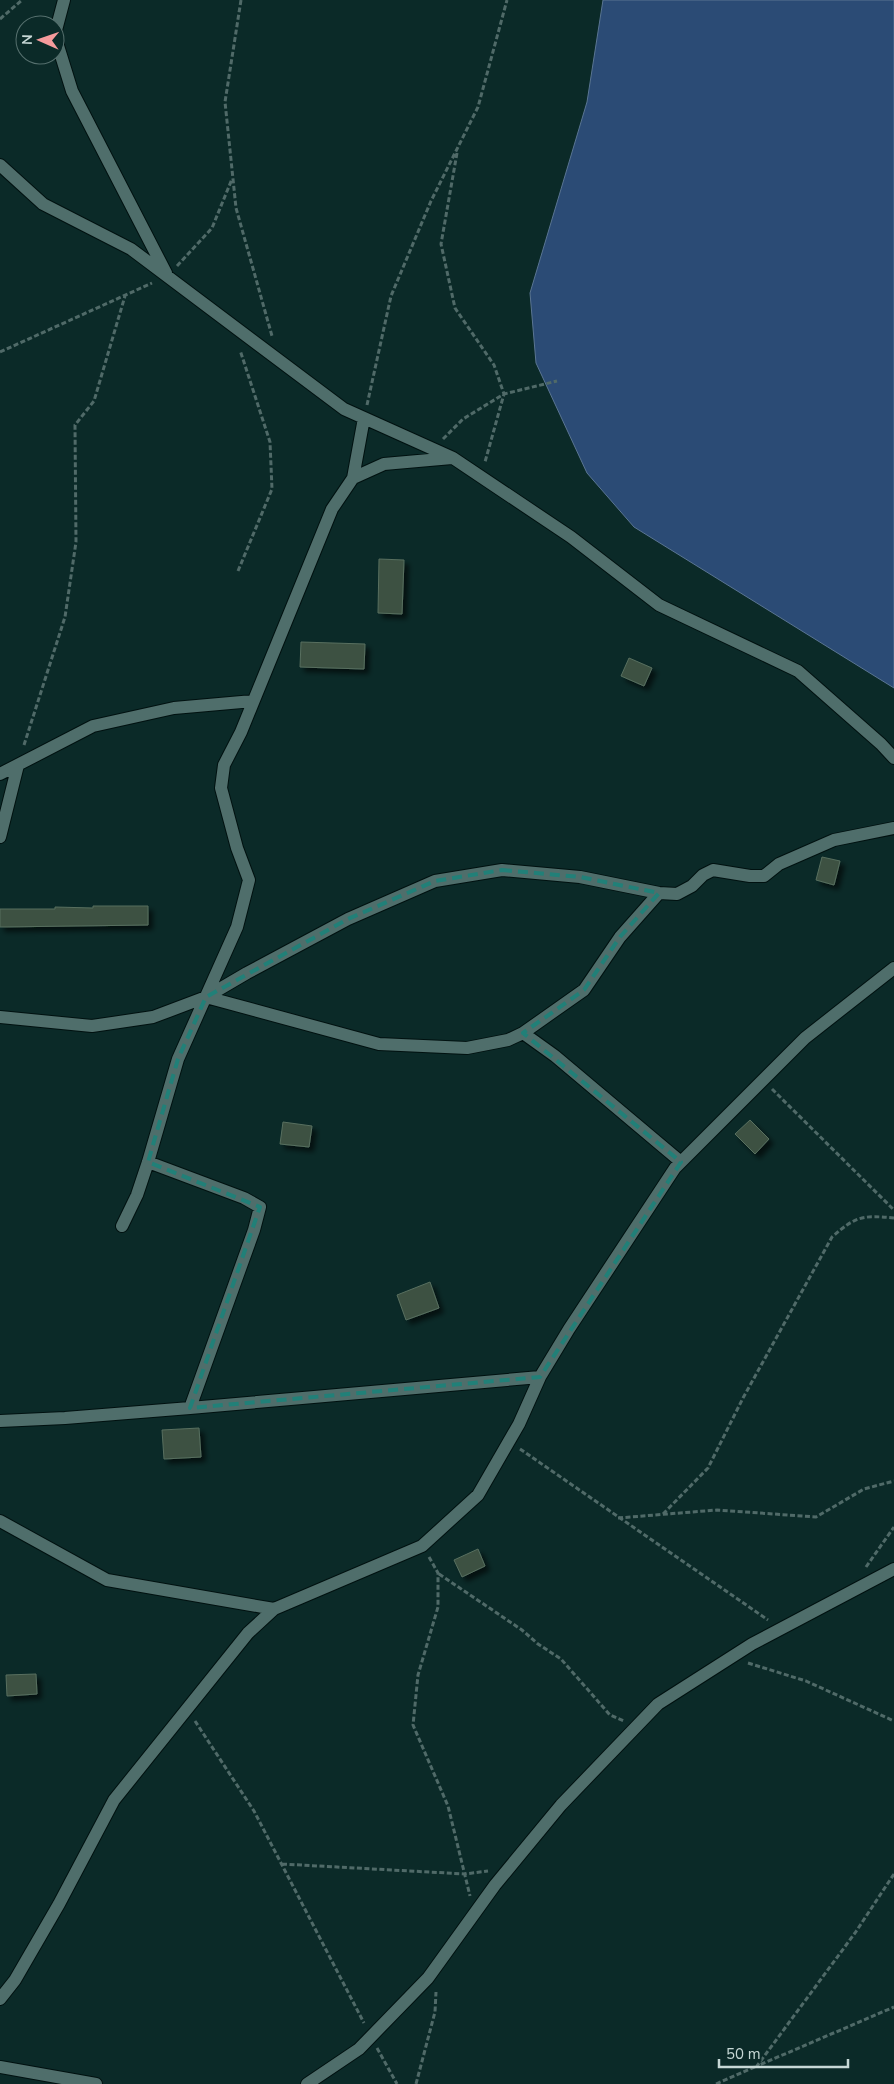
<svg xmlns="http://www.w3.org/2000/svg" width="894" height="2084" font-family="'Nunito Sans',sans-serif">
	<style>
		.water { fill: #2b4b75; stroke: #5a7592 }
		.building { fill: #3c5142; stroke: #586f5f; filter: url(#shadow) }
		.lines { fill: none; stroke-linecap: round; stroke-linejoin: round }
		.street-casing { stroke: #001110; stroke-width: 14 }
		.path { stroke: #506a68; stroke-width: 3; stroke-dasharray: 5 2.5; stroke-linecap: butt }
		.street { stroke: #4f6e6b; stroke-width: 12 }
		.marked { fill: none; stroke: #218078; stroke-width: 4; stroke-dasharray: 10 6; stroke-linejoin: round }
	</style>
	<defs>
		<filter id="shadow"><feDropShadow dx="4.5" dy="4.5" stdDeviation="2.5" flood-color="#0009"/></filter>
	</defs>
	<rect width="100%" height="100%" fill="#0b2a28"/>
	<path class="water" d="M603,0H894V688L634,527L587,473L536,363L530,293L587,102Z"/>
	<path class="building" d="M379,559L404,560L402,614L378,613Z
		M301,642L365,644L364,669L300,667Z
		M629,658L652,668L644,686L621,676Z
		M822,857L840,861L834,885L816,880Z
		M93,906H148V925L0,927V909H55V907L93,908Z
		M750,1120L769,1139L755,1154L735,1134Z
		M283,1122L312,1126L309,1147L280,1144Z
		M430,1282L439,1308L406,1320L397,1295Z
		M199,1428L201,1457L164,1459L162,1430Z
		M478,1549L485,1566L462,1577L454,1560Z
		M36,1674L37,1694L7,1696L6,1675Z"/>
	<g class="lines">
		<defs>
			<path id="street" d="M55,34L64,0
				M55,36L72,91L166,273
				M0,165L43,204L131,249L344,409L453,458L571,537L659,605L798,671L881,744L894,758
				M353,478L364,418
				M0,774L93,726L174,708L253,701
				M0,837L18,765
				M206,997L379,1044L467,1048L508,1040L523,1033L584,990L620,937L659,893
				M0,1017L92,1026L153,1017L206,997L247,973L348,919L435,881L502,870L580,877L659,893L677,894L692,886L703,875L713,870L750,876H764L779,864L834,840L894,828
				M523,1033L555,1056L681,1162
				M148,1162L244,1198L260,1207L254,1230L190,1408
				M122,1226L137,1195L148,1162L178,1059L237,927L249,880L237,848L221,788L224,765L241,732L332,509L353,478L384,464L452,458
				M0,1421L65,1418L190,1408L540,1377
				M0,1521L107,1580L274,1609
				M0,1999L15,1980L59,1904L114,1800L248,1633L274,1609L422,1546L478,1495L519,1424L540,1377L569,1329L675,1168L805,1038L894,968
				M0,2067L96,2084
				M307,2084L359,2049L428,1978L495,1885L561,1805L658,1704L752,1644L894,1569"/>
		</defs>
		<use href="#street" class="street-casing"/>
		<path class="path" d="M241,0L225,102L236,208L272,336
			M0,19L22,0
			M457,153L441,244L455,308L494,365L504,394L485,462
			M177,266L212,228L232,179
			M0,352L152,283
			M367,405L391,296L431,201L478,107L507,0
			M443,439L463,419L504,394L557,381
			M238,571L272,489L270,442L240,350
			M24,745L65,617L76,542L75,425L94,401L125,296
			M772,1089L894,1210
			M520,1449L768,1620
			M663,1514L708,1468L743,1398L832,1237C856,1216 862,1215 894,1218
			M618,1518L717,1510L816,1517L864,1489L894,1481
			M429,1557L438,1573V1607L418,1675L413,1725L448,1806L470,1896
			M866,1567L894,1527
			M439,1574L522,1630L538,1644L561,1659L610,1715L624,1721
			M748,1663L806,1681L894,1721
			M195,1721L254,1811L364,2023
			M282,1864L465,1874L488,1871
			M894,1874L855,1933L757,2066L894,2007
			M377,2048L397,2084
			M416,2084L435,2012L436,1992
			M716,2084L757,2066"/>
		<use href="#street" class="street"/>
	</g>
	<path class="marked" d="M502,870L580,877L659,893L620,937L584,990L523,1033L681,1162L540,1377L190,1408L260,1207L148,1162L178,1059L206,997L348,919L435,881Z"/>
	<g transform="translate(40 40) rotate(272)"><circle r="24" fill="#0b2a28" stroke="#56706e"/>
	<path d="M0-4L9 19L0 12L-9 19Z" fill="#f59b9c"/>
	<text y="-8" font-size="14" font-weight="bold" text-anchor="middle" fill="#c7d8d6">N</text>
	</g>
	<path d="M719 2059v8h129v-8" fill="none" stroke="#c7d8d6" stroke-width="2.5"/>
	<text x="726" y="2059" font-size="15" fill="#c7d8d6" stroke="#0b2a28" stroke-width="4" paint-order="stroke">50 m</text>
</svg>
